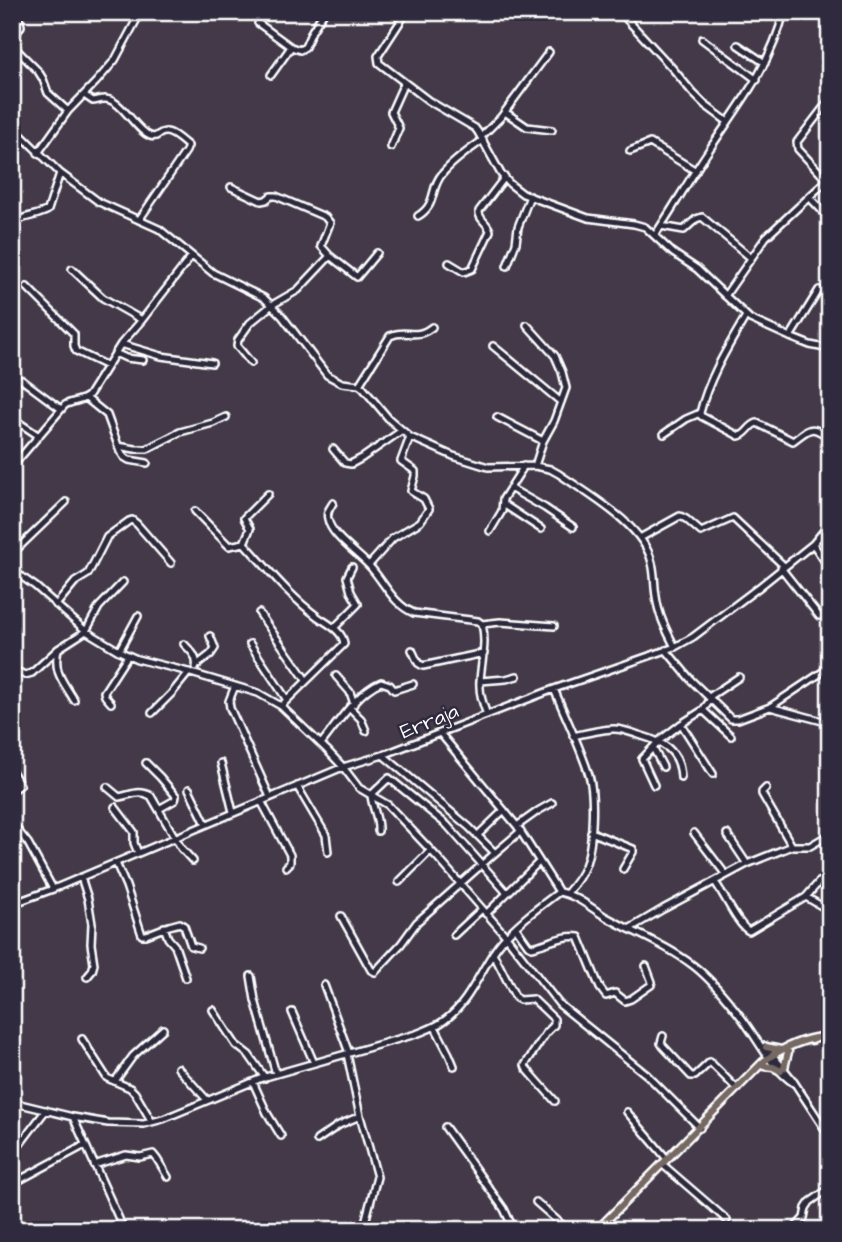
<svg xmlns="http://www.w3.org/2000/svg" width="842" height="1242" font-family="'Architects Daughter',sans-serif">
	<style>
		.lines { fill: none; stroke-linecap: round; stroke-linejoin: round }
		.minor-casing { stroke: #fff; stroke-width: 10 }
		.major-casing { stroke: #fff; stroke-width: 11 }
		.minor { stroke: #2f2a3d; stroke-width: 5 }
		.major { stroke: #766964; stroke-width: 6 }
		.labels { text-anchor: middle; stroke-width: 5; stroke-linejoin: round; paint-order: stroke }
		.street-label { font-size: 21px; fill: #fff; stroke: #2f2a3d }
	</style>
	<rect width="100%" height="100%" fill="#433949"/>
	<filter id="ink" filterUnits="userSpaceOnUse"><feTurbulence type="fractalNoise" baseFrequency=".0143" numOctaves="2"/><feDisplacementMap in="SourceGraphic" scale="14" xChannelSelector="R" yChannelSelector="G"/><feConvolveMatrix kernelMatrix="1 2 1 2 8 2 1 2 1" color-interpolation-filters="sRGB"/></filter>
	<g filter="url(#ink)">
		<g class="lines">
			<defs>
				<path id="minor" d="M405,12L404,16L378,56L379,63L429,101L475,128L478,132L501,174L510,184L523,194L588,218L634,224L645,227L673,253L697,269L750,319L790,337L810,345L830,349
					M472,12L478,15
					M620,12L673,69L692,92L705,105L728,122
					M12,17L20,21L21,26L12,40
					M258,23L291,47L300,50L305,47L312,31L324,12
					M702,39L757,80
					M12,45L38,71L43,79L48,93L68,111
					M738,45L765,63
					M271,75L291,47
					M84,95L93,101C96,101 100,99 104,99C121,98 135,130 150,136C158,139 158,132 165,132C172,131 183,142 188,146L186,151L139,220
					M505,112L527,127L552,130
					M12,126L60,173L99,202L159,229L213,273L264,298L282,316L327,375L342,383L359,385L363,388L389,419L410,437L453,456L488,467L535,466L550,469L559,474C589,495 644,525 652,563C655,574 654,585 656,596C658,614 666,630 675,647
					M481,137L501,117L549,52
					M391,147L399,128L391,112L404,83
					M630,151L650,143L696,171
					M38,153L68,111L96,82L115,60L138,17V12
					M231,187L261,201L266,200L271,196H276L325,217L330,223L321,246L330,256L329,257L298,290L272,305L250,323L238,340L237,346L251,363
					M809,197L830,219
					M418,216C438,204 429,188 443,173C454,160 469,150 483,140
					M12,223C24,216 38,216 48,210L60,173
					M661,226L684,230L696,219L702,217L751,258
					M655,235C673,208 689,180 707,153C738,106 770,68 784,12
					M330,256L357,277L377,253
					M449,263L464,272L472,269L490,231C488,223 478,219 479,211L505,177
					M507,266L516,243L518,227L530,196
					M72,269L103,298L142,320
					M27,287L74,334V346L76,351L107,366
					M725,296L766,237L824,183L825,178L798,149L797,142L830,99
					M746,316C728,347 709,377 700,413L701,416L739,436C747,435 749,425 757,423L793,441C811,428 810,424 830,438
					M527,325L555,356L562,372L566,388L554,421L543,441
					M790,337L819,290
					M121,344L161,356L212,363
					M493,346L561,402
					M115,353L126,358L143,360
					M22,380L61,409
					M359,385L390,336C407,328 414,341 432,327
					M86,398L107,415L120,451L124,457L129,460L147,463
					M497,417L543,441L535,466
					M12,418L39,436
					M664,434L686,419L700,413
					M118,446L135,449H147L180,432L213,423L226,417
					M333,449L345,463L351,464L362,458L401,431
					M12,467L65,405C72,401 84,401 89,395L121,344L142,320L191,257
					M510,488L545,508L573,527
					M333,503C330,508 326,512 328,519C331,537 360,554 372,569C385,584 394,605 414,613L478,621L482,624C487,644 481,662 480,681C479,693 483,704 487,715
					M503,504L541,529
					M195,511L229,546L244,543C268,569 289,596 318,617C328,624 343,631 344,644L340,648L281,706
					M490,531L502,511L503,499L524,466
					M640,538L680,516L686,519L701,532L733,518L784,566
					M244,543L250,529L244,518L268,494
					M813,544L830,569
					M12,554L66,502
					M369,565L393,538L420,522L429,509L424,499L411,491L415,476V471L401,461L410,437
					M781,568L819,616
					M12,570L35,586L86,631L119,651L137,659L181,670L258,693L281,706L327,750L343,767L359,788L388,805L437,857L506,936L559,1004L647,1075L700,1128
					M56,605L75,582L88,574L107,537L129,521L132,520L137,524L171,563
					M259,613L306,680
					M482,624L500,622L554,626
					M334,628L358,604L351,592L347,577L352,567
					M184,644C191,651 198,657 196,667
					M250,644L287,700
					M58,649C53,673 63,681 74,700
					M412,650L418,663L423,666L484,653
					M666,650L691,680L731,719H738L770,707L830,723
					M119,651L138,616
					M197,665L211,654L215,648L210,636
					M12,669L25,675L32,673L58,649L86,631L99,607L123,582
					M336,676L350,692L354,704
					M480,681L506,679L517,676
					M235,686L229,701L230,708L270,797
					M554,689C566,718 580,746 589,775C595,796 593,846 585,866C581,876 574,885 567,893
					M709,697L739,677
					M711,699L703,710L681,724L713,774
					M111,703L105,696L104,692L128,655
					M770,707L830,667
					M350,708L361,719L366,731
					M703,710L731,736
					M152,713L172,693L189,672
					M440,733L517,826L559,892C576,895 591,908 606,917C635,933 668,946 694,966C712,980 728,1000 741,1017C758,1039 771,1069 795,1084
					M573,736C586,733 599,730 612,729C621,728 630,732 639,735C663,742 680,750 681,778
					M321,744C337,724 357,692 381,682L390,685L394,690L413,684
					M653,748L663,767
					M383,755L469,827L495,853
					M146,763L160,777L176,796L175,800L159,809
					M221,763L233,812
					M12,771L20,785L12,791
					M654,785L642,759L659,741L681,724
					M297,786L326,835L328,852
					M107,787L119,797C131,795 139,789 151,796L181,848L193,861
					M766,788L762,792V794L792,846
					M189,789L206,824
					M261,801L290,855V863L286,867
					M115,807L134,832V843L138,853
					M12,823L28,843L53,889
					M517,826L538,811L552,803
					M378,831C379,818 372,808 371,795L389,778L447,825L507,893
					M591,832L633,849V852L623,869
					M694,833L726,875
					M727,834L747,864
					M478,835L504,810
					M116,863L126,886L142,935H146L169,926L180,923L184,926L191,946L199,948
					M81,877L88,899L92,924L91,944L94,964L92,971L87,977
					M399,882L430,851
					M715,882C724,894 738,926 749,931L806,897L830,911
					M806,897L819,882L830,877
					M12,904L53,889L343,767L383,755L554,689L675,647L693,637L758,588L813,544L830,523
					M486,914L539,862
					M341,916L371,970L375,972L401,944L417,922L495,853L521,831
					M164,927L168,938L175,946L186,978
					M516,928L528,945L532,947C547,944 564,934 579,937L600,988L606,996L615,993L625,1001L631,999L651,985L652,982L646,966
					M629,929L663,909L747,864L792,846H810L830,834
					M454,935L482,909
					M493,953L516,998L520,1000L533,999L554,1019V1025L546,1033L525,1065L526,1068L555,1101
					M251,976L255,1000L276,1074
					M324,985L349,1053
					M213,1010L236,1045L249,1055L265,1078
					M292,1012L314,1063
					M435,1027L449,1054L454,1066
					M663,1036L661,1043L663,1046L691,1076H695L710,1062L737,1089
					M82,1039L107,1078L130,1088L135,1093L152,1122
					M765,1046L792,1079L830,1137
					M347,1054L360,1116L377,1177L363,1230
					M178,1068L207,1100
					M115,1081L133,1056L163,1029
					M253,1082L267,1113L281,1136
					M12,1102L73,1117L108,1123L144,1124L163,1119L262,1078L416,1034C426,1030 436,1027 445,1020C470,1002 480,970 498,946C513,926 539,907 559,892
					M627,1112L667,1159
					M73,1117L124,1230
					M445,1127L504,1209L514,1230
					M317,1140L339,1125L360,1116
					M17,1148L46,1110
					M662,1164L727,1220
					M94,1165L126,1155L140,1157L153,1154L157,1159L168,1177
					M12,1184L85,1145
					M536,1202L568,1230
					M12,1225L14,1230
					M793,1230L804,1218L806,1208L810,1202L830,1188"/>
				<path id="major" d="M812,1040L830,1032
					M766,1047L781,1050
					M764,1066L773,1067L781,1071
					M784,1068L788,1052
					M597,1230L763,1062C777,1051 798,1041 815,1038"/>
			</defs>
			<use href="#minor" class="minor-casing"/>
			<use href="#major" class="major-casing"/>
			<use href="#minor" class="minor"/>
			<use href="#major" class="major"/>
		</g>
	</g>
	<g class="labels">
		<g class="street-label">
			<text transform="translate(429 721) rotate(-22)" y="7">Erraja</text>
		</g>
	</g>
	<rect width="842" height="1242" fill="none" stroke="#2f2a3d" stroke-width="42"/>
	<rect x="21" y="21" width="800" height="1200" fill="none" stroke="#fff" stroke-width="2.5" filter="url(#ink)"/>
</svg>
